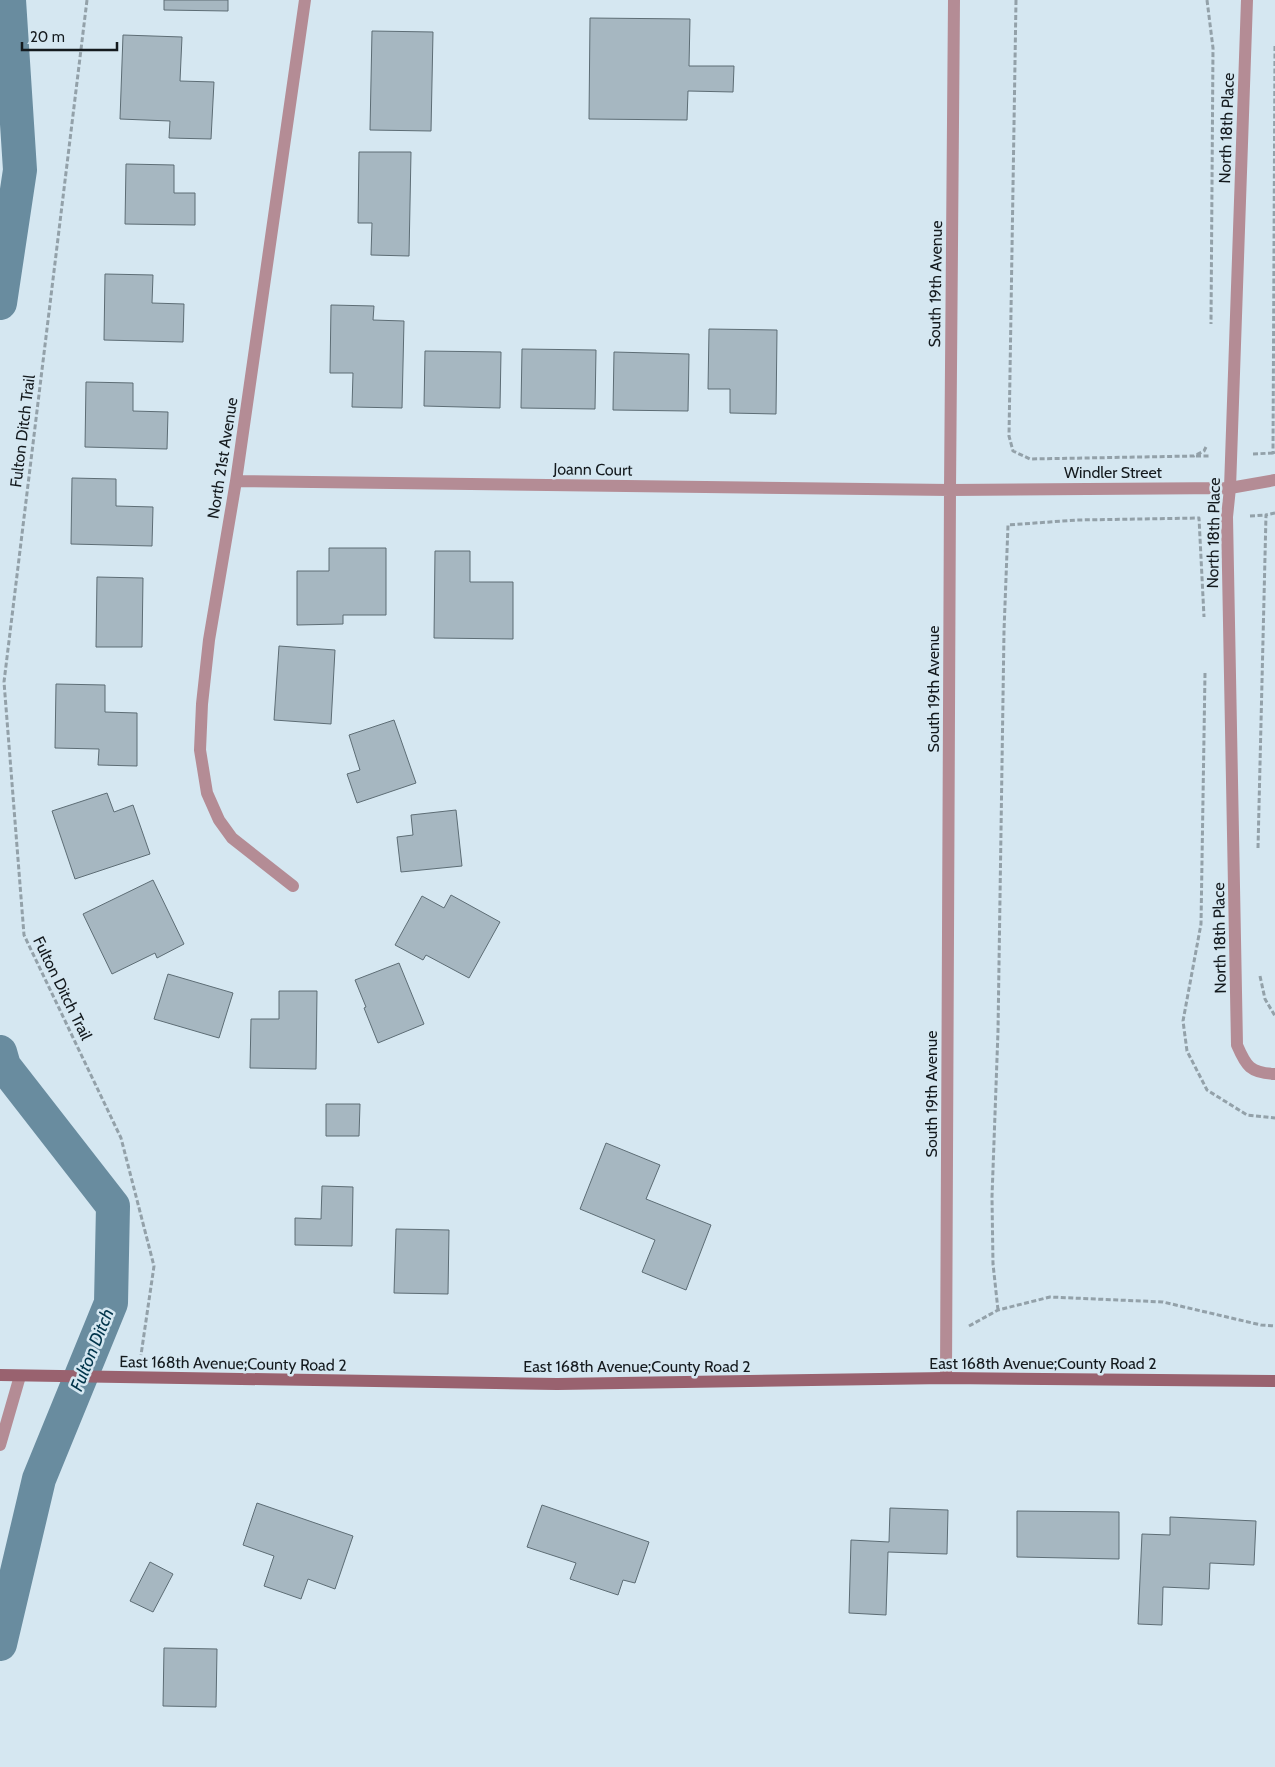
<svg xmlns="http://www.w3.org/2000/svg" width="1275" height="1767" font-family="Cabin,sans-serif">
	<style>
		.lines { fill: none; stroke-linecap: round; stroke-linejoin: round }
		.canal { stroke: #698c9f; stroke-width: 34 }
		.building { fill: #a6b7c1; stroke: #5d6d75 }
		.path { stroke: #93a1a9; stroke-width: 3; stroke-dasharray: 5 2.5; stroke-linecap: butt }
		.lane { stroke: #b48c95; stroke-width: 12 }
		.street { stroke: #b48c95; stroke-width: 12 }
		.secondary { stroke: #99626f; stroke-width: 12 }
		.labels { text-anchor: middle; stroke-width: 5; stroke-linejoin: round; paint-order: stroke }
		.street-label { font-size: 16px; fill: #141a1e; stroke: #d5e7f1 }
		.water-label { font-size: 18px; font-style: italic; fill: #00344a; stroke: #d5e7f1 }
	</style>
	<rect width="100%" height="100%" fill="#d5e7f1"/>
	<g class="lines">
		<path class="canal" d="M0,303L20,170L9,0
			M0,1052L4,1066L113,1206L111,1303L39,1479L0,1644"/>
	</g>
	<path class="building" d="M164,0H228V11L164,10Z
		M590,18L690,19L689,66H734L733,92L688,91L687,120L589,119Z
		M372,31L433,32L431,131L370,130Z
		M123,35L182,37L180,81L214,82L211,139L169,138L170,121L120,119Z
		M359,152H411L409,256L371,255L372,223H358Z
		M126,164L174,165V193H195V225L125,224Z
		M105,274L153,275L152,303L184,304L183,342L104,340Z
		M331,305L374,306L373,320L404,321L402,408L352,407L353,373H330Z
		M709,329L777,330L776,414L730,413V389H708Z
		M522,349L596,350L595,409L521,408Z
		M425,351L501,352L500,408L424,406Z
		M614,352L689,354L688,411L613,410Z
		M86,382L133,383V411L168,412L167,449L85,447Z
		M72,478L116,479V506L153,507L152,546L71,544Z
		M329,548H386V615H343V624L297,625V571H329Z
		M435,551H470V582H513V639L434,638Z
		M97,577L143,578L142,647H96Z
		M279,646L335,650L331,724L274,720Z
		M56,684L105,685V712L137,713V766L98,765L99,749L55,748Z
		M394,720L416,783L357,803L347,774L360,770L349,735Z
		M107,793L114,812L133,805L150,854L75,879L52,811Z
		M456,810L462,866L401,872L397,837L413,835L411,815Z
		M153,880L184,944L157,958L155,953L112,974L83,914Z
		M451,895L500,922L469,978L426,955L423,960L395,945L422,896L444,908Z
		M399,963L424,1024L378,1043L364,1008L366,1007L355,980Z
		M168,974L233,993L219,1038L154,1019Z
		M279,991H317L316,1069L250,1068L251,1019H279Z
		M326,1104H360L359,1136H326Z
		M606,1143L660,1165L646,1199L711,1225L686,1290L642,1272L655,1240L580,1209Z
		M322,1186L353,1187L352,1246L295,1245V1218L321,1219Z
		M396,1229L449,1230L448,1294L394,1293Z
		M257,1503L353,1536L335,1589L308,1579L301,1599L264,1586L274,1556L243,1545Z
		M542,1505L649,1542L635,1583L623,1580L618,1595L570,1579L576,1563L527,1547Z
		M890,1508L948,1510L947,1554L888,1552L886,1615L849,1613L851,1540L889,1542Z
		M1017,1511L1119,1512V1559L1017,1557Z
		M1170,1517L1256,1521L1254,1565L1210,1563L1209,1589L1163,1587L1162,1625L1138,1624L1142,1534L1170,1535Z
		M150,1562L173,1574L153,1612L130,1601Z
		M164,1648L217,1649L216,1707L163,1706Z"/>
	<g class="lines">
		<path class="path" d="M87,0L4,682L24,935L121,1138L154,1266L141,1355
			M1016,0L1009,436L1013,451L1030,459L1194,456L1204,451L1207,445
			M1207,0L1213,48L1211,324
			M1275,46L1273,453L1275,452
			M1253,454L1273,453
			M1196,456H1210
			M1250,516L1266,515
			M1205,673L1201,924L1183,1021L1187,1051L1207,1090L1247,1115L1275,1118
			M1258,848L1266,515L1275,513
			M1260,976L1265,999L1275,1016
			M998,1310L993,1264L992,1197L998,1031L1004,631L1008,525L1077,520L1199,518L1204,617
			M969,1326L998,1310L1050,1297L1163,1302L1261,1325L1275,1326"/>
		<path class="lane" d="M0,1445L20,1376"/>
		<path class="street" d="M1247,0L1230,488L1227,517L1237,1045C1246,1066 1250,1073 1275,1074
			M236,481L950,490L1230,488L1275,480
			M293,886L232,838L219,820L207,793L200,750L202,704L209,640L236,481L305,0
			M946,1378L950,490L954,0"/>
		<path class="secondary" d="M0,1375L557,1384L946,1378L1275,1381"/>
	</g>
	<g class="labels">
		<g class="street-label">
			<text transform="translate(1226 128) rotate(-88)" y="6">North 18th Place</text>
			<text transform="translate(935 284) rotate(-89)" y="6">South 19th Avenue</text>
			<text transform="translate(22 431) rotate(-83)" y="6">Fulton Ditch Trail</text>
			<text transform="translate(222 458) rotate(-81)" y="6">North 21st Avenue</text>
			<text transform="translate(593 469) rotate(1)" y="6">Joann Court</text>
			<text x="1113" y="478">Windler Street</text>
			<text transform="translate(1213 533) rotate(-89)" y="6">North 18th Place</text>
			<text transform="translate(933 689) rotate(-90)" y="6">South 19th Avenue</text>
			<text transform="translate(1219 938) rotate(-91)" y="6">North 18th Place</text>
			<text transform="translate(63 988) rotate(64)" y="6">Fulton Ditch Trail</text>
			<text transform="translate(931 1094) rotate(-90)" y="6">South 19th Avenue</text>
			<text transform="translate(233 1363) rotate(1)" y="6">East 168th Avenue;County Road 2</text>
			<text x="1043" y="1369">East 168th Avenue;County Road 2</text>
			<text x="637" y="1372">East 168th Avenue;County Road 2</text>
		</g>
		<g class="water-label">
			<text transform="translate(92 1350) rotate(-68)" y="6">Fulton Ditch</text>
		</g>
	</g>
	<path d="M22 42v8h95v-8" fill="none" stroke="#141a1e" stroke-width="2.5"/>
	<text x="30" y="42" font-size="15" fill="#141a1e" stroke="#d5e7f1" stroke-width="4" paint-order="stroke">20 m</text>
</svg>
